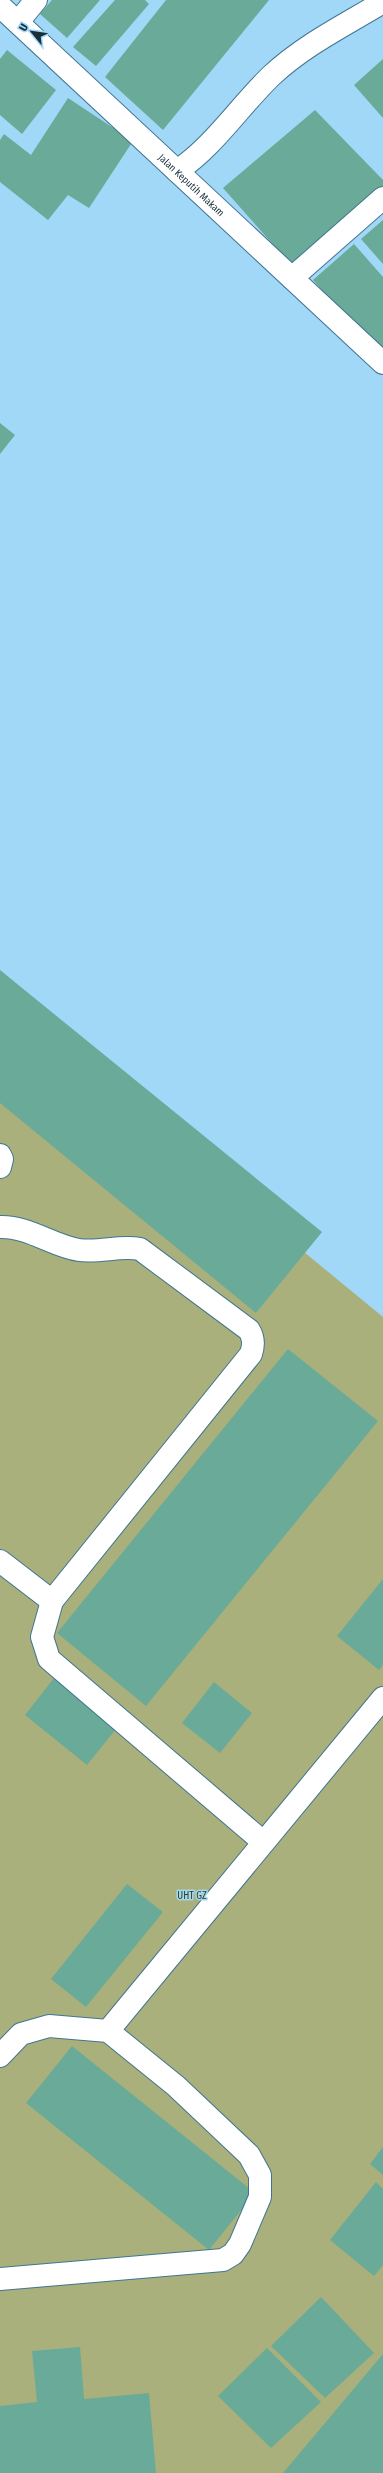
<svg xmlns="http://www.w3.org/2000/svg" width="383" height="2473" font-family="'Fira Sans Condensed',sans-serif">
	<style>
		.green { fill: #a9b07c }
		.building { fill: #6aaa98 }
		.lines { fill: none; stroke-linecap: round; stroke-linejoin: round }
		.minor-casing { stroke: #417592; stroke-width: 24 }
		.minor { stroke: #fff; stroke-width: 22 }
		.labels { text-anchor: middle; stroke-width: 3; stroke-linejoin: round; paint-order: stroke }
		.street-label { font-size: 10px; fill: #182e3b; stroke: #a1d7f7 }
		.park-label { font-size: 10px; fill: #3a3e0a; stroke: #a1d7f7 }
	</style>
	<rect width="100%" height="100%" fill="#a1d7f7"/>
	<path class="green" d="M0,1002L383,1317V2473H0Z"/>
	<path class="building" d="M52,0H100L67,38L40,14Z
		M115,0H145L149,4L96,66L73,47Z
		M166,0H269L163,130L105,77Z
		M7,50L56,90L22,134L0,115V59Z
		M383,59V118L354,85Z
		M68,98L133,141L89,208L68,195L48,220L0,182V140L4,134L31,155Z
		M315,110L383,180V186L292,266L223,188Z
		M383,220V264L361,239Z
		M354,244L383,277V349L377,354L313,280Z
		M0,423L15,435L0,454Z
		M0,970L322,1232L256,1313L0,1103Z
		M288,1349L378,1421L146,1706L57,1633Z
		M383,1579V1665L379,1670L337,1636Z
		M54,1678L116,1729L87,1765L25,1715Z
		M214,1682L252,1713L220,1753L182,1723Z
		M127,1884L163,1912L86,2007L51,1979Z
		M72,2046L255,2193L209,2250L26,2103Z
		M383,2147V2175L370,2164Z
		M376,2182L383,2189V2265L374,2276L330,2240Z
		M321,2297L374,2353L325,2398L271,2346Z
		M80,2347L84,2399L149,2393L156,2473H0V2406L37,2402L32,2351Z
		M267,2348L321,2402L271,2448L218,2396Z
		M383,2354V2473H283Z"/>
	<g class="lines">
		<defs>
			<g id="minor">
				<path id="s1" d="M0,6L383,363"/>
				<path d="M18,22L36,0"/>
				<path d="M177,171C214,146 239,107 271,76C304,45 345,25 383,2"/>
				<path d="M292,278L383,198"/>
				<path d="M0,1155L2,1159L0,1167"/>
				<path d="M0,1227C28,1226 53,1246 79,1250C100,1253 120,1245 140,1249L249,1330C254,1338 254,1345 251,1354L52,1601L42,1637L49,1659L262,1841"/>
				<path d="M0,1561L52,1601"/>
				<path d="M108,2031L383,1698"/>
				<path d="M0,2056L21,2034L49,2026L108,2031L176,2086L249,2155L260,2175V2197L240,2244L233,2254L223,2260L0,2279"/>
			</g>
		</defs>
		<use href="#minor" class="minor-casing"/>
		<use href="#minor" class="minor"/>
	</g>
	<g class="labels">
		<g class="street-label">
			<text dy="4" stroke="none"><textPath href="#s1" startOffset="262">Jalan Keputih Makam</textPath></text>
		</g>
		<g class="park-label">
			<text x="192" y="1899">UHT GZ</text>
		</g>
	</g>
	<g transform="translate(32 32) rotate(299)" stroke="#a1d7f7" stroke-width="3" paint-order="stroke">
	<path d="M0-3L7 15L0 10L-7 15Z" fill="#182e3b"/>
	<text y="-6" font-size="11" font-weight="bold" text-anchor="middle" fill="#182e3b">U</text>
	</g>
</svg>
